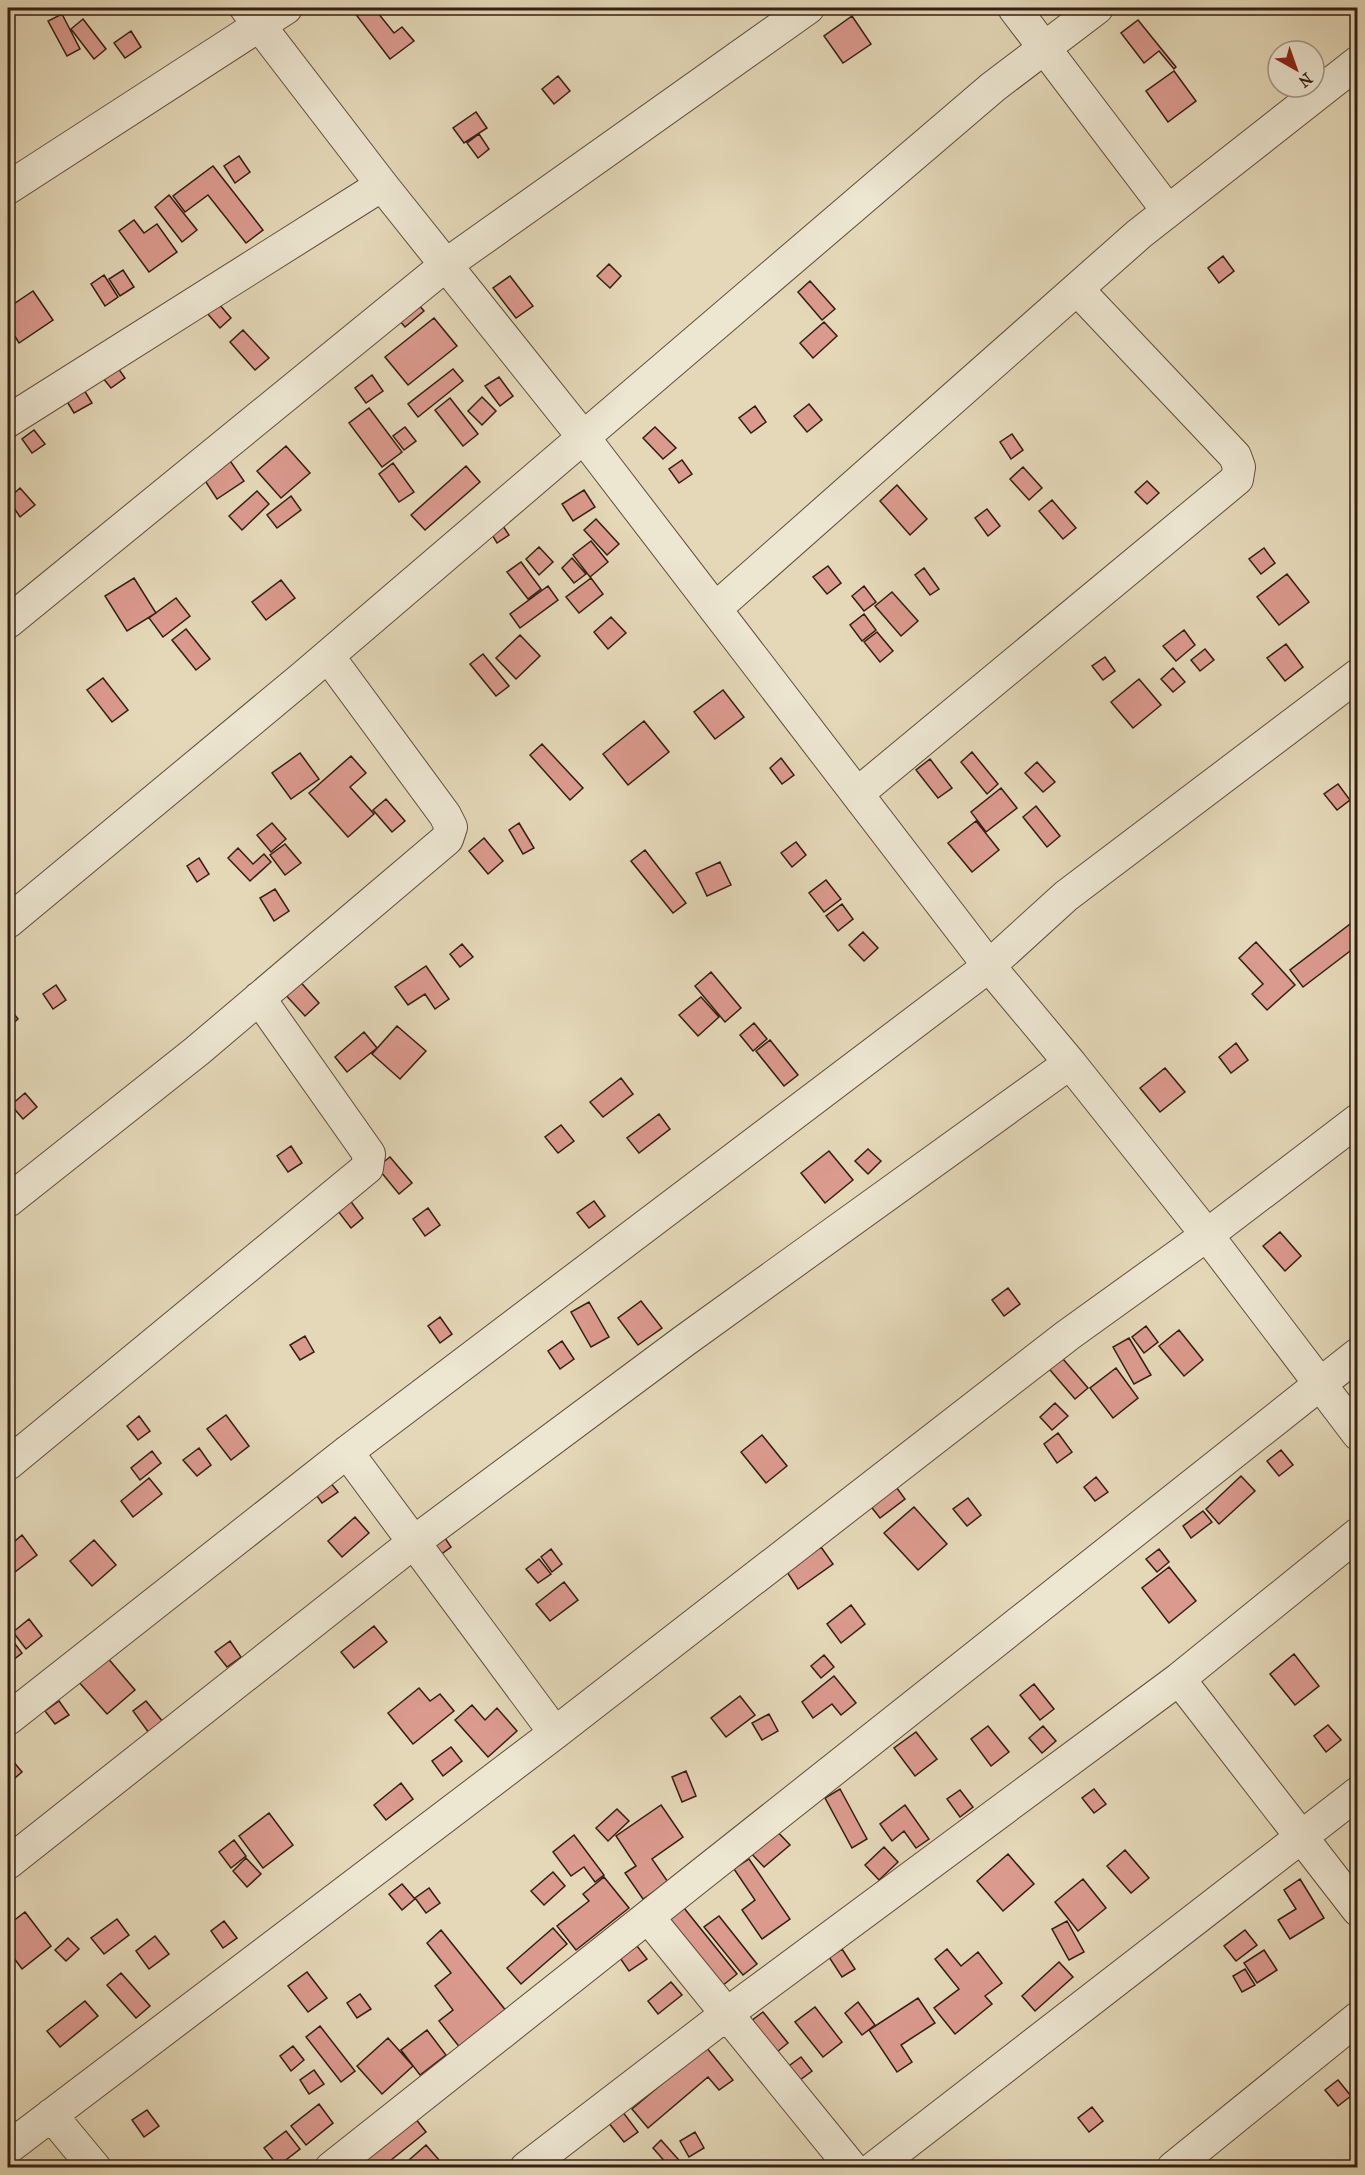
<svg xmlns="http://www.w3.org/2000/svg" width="1365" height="2175" font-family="'IM FELL French Canon',serif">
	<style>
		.building { fill: #db9a8e; stroke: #331f13; stroke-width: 1.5 }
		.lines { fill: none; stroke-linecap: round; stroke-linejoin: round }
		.minor-casing { stroke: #5f4d3c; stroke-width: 34 }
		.minor { stroke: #ede6d1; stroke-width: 32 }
	</style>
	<rect width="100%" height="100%" fill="#e4d8b8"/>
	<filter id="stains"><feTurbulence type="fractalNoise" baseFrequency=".00333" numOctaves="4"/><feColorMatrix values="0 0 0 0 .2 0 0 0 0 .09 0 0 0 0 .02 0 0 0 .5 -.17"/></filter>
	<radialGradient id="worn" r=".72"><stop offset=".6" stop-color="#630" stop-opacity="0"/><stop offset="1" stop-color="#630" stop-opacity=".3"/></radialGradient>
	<path class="building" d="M360,8H374L394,33L402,27L414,41L390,59L354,12Z
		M62,14L80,49L67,56L48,21Z
		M852,16L871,44L843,63L824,36Z
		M83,19L106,49L94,59L71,29Z
		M1138,20L1176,67L1174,69L1159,51L1144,63L1121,33Z
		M131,31L141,47L125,58L114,43Z
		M1174,71L1196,101L1168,122L1146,91Z
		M558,76L570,91L554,104L542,89Z
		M476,112L487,128L464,143L453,128Z
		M479,134L489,149L478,158L467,143Z
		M239,156L250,172L235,183L224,166Z
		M213,166L263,230L246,243L208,195L185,212L173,196Z
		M169,195L197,230L182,242L155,207Z
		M134,220L144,233L157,224L177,252L149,272L119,231Z
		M1223,256L1234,271L1219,283L1208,268Z
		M609,264L621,276L610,288L597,276Z
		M123,270L134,287L120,296L109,279Z
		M104,275L118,297L105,306L91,284Z
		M510,276L533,306L516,318L493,288Z
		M810,281L835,309L822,320L798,292Z
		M33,291L53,320L19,343L8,325V308Z
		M412,297L424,311L405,327L393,313Z
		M218,303L231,318L220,328L207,313Z
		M434,318L457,346L408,385L385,357Z
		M824,322L837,336L813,358L800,343Z
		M243,330L269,358L255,370L230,342Z
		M113,361L125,378L111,388L98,372Z
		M453,369L463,381L418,417L408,404Z
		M372,375L383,391L366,403L355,388Z
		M499,377L513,396L500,406L485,386Z
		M81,385L92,403L74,413L63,395Z
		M482,397L496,411L482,425L468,411Z
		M450,398L478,434L463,446L435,410Z
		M809,404L822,420L807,432L794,416Z
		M755,406L766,422L751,433L739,418Z
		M369,408L402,452L382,467L349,423Z
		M405,427L416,441L404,450L393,436Z
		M655,427L676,448L663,459L643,438Z
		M34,430L45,444L32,453L22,439Z
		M1012,434L1023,450L1011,459L1000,442Z
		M286,446L310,473L281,498L257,471Z
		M224,452L244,481L217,499L198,470Z
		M682,460L692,474L679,483L669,469Z
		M393,463L414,492L399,502L379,474Z
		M466,466L480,482L425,530L411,515Z
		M1023,467L1042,488L1029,500L1010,479Z
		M1147,481L1159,493L1147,504L1135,492Z
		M897,485L927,519L910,535L880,501Z
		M20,488L35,505L20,517L8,499Z
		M584,490L595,507L573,521L562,504Z
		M257,491L269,504L242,530L229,516Z
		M291,496L301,510L277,528L267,515Z
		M1052,500L1076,528L1063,539L1039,511Z
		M987,509L1000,526L988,536L975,518Z
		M596,519L619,544L607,555L584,530Z
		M499,520L509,535L497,543L488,528Z
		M591,541L608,562L590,577L573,555Z
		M539,547L553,562L539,575L526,559Z
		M1264,548L1275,563L1261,574L1249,559Z
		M572,558L586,574L574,583L562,568Z
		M521,562L541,589L528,599L507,572Z
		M828,566L841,583L827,594L813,577Z
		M924,568L939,589L930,595L915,575Z
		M1287,574L1309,602L1279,625L1257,597Z
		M134,578L156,613L127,631L105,596Z
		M591,578L603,594L579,613L566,597Z
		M281,580L295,598L266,620L252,602Z
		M548,586L558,600L520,628L510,614Z
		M864,586L876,602L864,611L852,596Z
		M892,592L918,621L901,636L875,606Z
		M176,598L190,616L163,637L149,618Z
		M864,614L876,630L862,641L850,625Z
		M611,617L626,633L608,649L594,632Z
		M186,629L210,659L196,670L172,640Z
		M1184,630L1195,645L1176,661L1163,646Z
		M877,632L893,651L880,662L864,642Z
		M520,635L540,656L516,679L496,658Z
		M1286,644L1303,667L1285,681L1267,658Z
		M1205,649L1214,660L1200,671L1191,660Z
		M483,654L509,686L496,696L470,664Z
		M1105,657L1115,671L1103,680L1092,666Z
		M1173,668L1185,682L1173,692L1161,679Z
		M103,678L128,710L112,722L87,690Z
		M1139,679L1161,705L1133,728L1111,702Z
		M723,690L744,717L715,739L694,712Z
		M644,721L669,752L628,785L603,754Z
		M542,744L583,788L570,800L530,755Z
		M972,752L998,784L987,794L961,762Z
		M300,753L319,779L291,799L272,773Z
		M351,756L366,773L350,787L374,814L348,837L309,793Z
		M781,758L794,775L782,784L770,768Z
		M930,759L952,788L938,798L916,770Z
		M1037,762L1055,782L1043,792L1025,773Z
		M1338,784L1350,800L1337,810L1324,794Z
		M1001,788L1017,808L986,832L971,812Z
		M386,799L405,821L392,832L373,810Z
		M1036,806L1060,836L1047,847L1023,817Z
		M976,821L999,850L972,872L948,843Z
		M272,823L286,839L271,852L257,835Z
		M519,823L534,848L523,854L509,830Z
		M484,838L503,861L488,874L469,851Z
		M796,842L806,855L792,867L781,853Z
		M285,844L301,863L285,875L270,855Z
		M238,848L253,864L264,854L271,862L250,881L228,858Z
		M645,850L686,903L673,913L631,861Z
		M199,858L209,874L197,882L187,866Z
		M720,862L731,885L707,896L696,873Z
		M826,880L841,899L824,912L809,893Z
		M275,889L289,911L274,921L260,898Z
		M842,904L853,919L838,931L826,916Z
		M1358,918V945L1303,987L1290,970Z
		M863,932L878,948L864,961L849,945Z
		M1256,942L1295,985L1267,1010L1252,994L1263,984L1239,958Z
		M462,944L473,957L460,967L450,954Z
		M426,966L449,999L435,1009L425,994L408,1005L395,987Z
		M711,972L741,1008L725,1022L695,986Z
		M297,978L319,1003L305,1016L282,991Z
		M56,985L66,1000L53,1009L43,994Z
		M701,997L719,1017L698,1036L679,1015Z
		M8,1006L18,1019L8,1028Z
		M754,1023L767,1039L753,1051L740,1035Z
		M397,1026L426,1051L400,1079L372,1054Z
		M364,1032L377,1048L347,1072L335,1057Z
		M770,1040L798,1075L784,1086L756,1051Z
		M1236,1043L1248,1060L1231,1073L1219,1057Z
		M1165,1068L1185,1092L1160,1112L1140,1088Z
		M621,1078L633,1094L603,1117L590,1102Z
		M25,1093L37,1107L23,1119L11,1105Z
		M659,1114L670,1129L639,1153L627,1138Z
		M561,1125L574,1141L558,1153L545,1137Z
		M291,1146L302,1163L288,1172L277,1156Z
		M868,1149L881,1161L868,1174L855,1161Z
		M829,1151L853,1180L825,1203L801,1173Z
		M390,1157L412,1183L399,1194L377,1167Z
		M344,1192L363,1218L351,1228L331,1202Z
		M594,1201L605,1216L589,1228L577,1213Z
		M428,1208L440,1225L425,1236L413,1219Z
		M1280,1232L1301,1256L1285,1271L1263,1246Z
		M1008,1288L1020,1304L1004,1316L992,1300Z
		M641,1301L662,1328L638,1345L618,1318Z
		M589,1302L609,1337L591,1347L571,1312Z
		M440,1317L452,1334L440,1343L428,1326Z
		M1146,1326L1158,1342L1144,1353L1132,1337Z
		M1179,1330L1203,1360L1184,1376L1159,1346Z
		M305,1336L314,1352L300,1360L290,1345Z
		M1129,1338L1151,1375L1134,1384L1113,1347Z
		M562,1341L574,1359L560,1369L548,1351Z
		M1057,1352L1088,1388L1075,1399L1044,1363Z
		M1116,1368L1138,1398L1113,1418L1090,1388Z
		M1055,1403L1068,1416L1052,1430L1040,1417Z
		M226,1415L249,1446L231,1460L207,1429Z
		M139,1416L150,1431L138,1440L127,1426Z
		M1058,1433L1072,1452L1057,1463L1044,1444Z
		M762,1435L787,1466L766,1483L741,1452Z
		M199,1448L211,1465L197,1476L183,1460Z
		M1281,1450L1293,1465L1279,1476L1267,1461Z
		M152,1451L161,1463L140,1480L131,1468Z
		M1241,1476L1255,1491L1219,1524L1206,1509Z
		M326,1477L338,1492L322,1503L311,1488Z
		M1096,1477L1108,1492L1095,1501L1084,1487Z
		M149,1478L162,1494L133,1517L121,1501Z
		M894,1484L905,1499L880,1518L869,1504Z
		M968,1498L981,1515L967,1526L953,1509Z
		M914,1507L947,1544L918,1570L884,1533Z
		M1203,1511L1212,1522L1191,1538L1183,1526Z
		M355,1517L369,1533L342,1557L328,1541Z
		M441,1532L451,1547L436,1558L426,1543Z
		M22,1535L37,1555L11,1575L8,1571V1547Z
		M94,1540L116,1565L92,1586L70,1561Z
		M821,1547L833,1564L798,1589L787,1572Z
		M551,1549L562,1564L552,1572L541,1557Z
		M1159,1549L1169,1562L1157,1572L1146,1559Z
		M539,1559L551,1574L538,1583L526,1569Z
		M1169,1567L1196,1601L1169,1623L1142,1588Z
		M564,1582L578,1600L550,1621L536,1604Z
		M851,1605L865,1624L841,1643L827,1624Z
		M29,1619L42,1636L26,1649L13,1632Z
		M374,1626L387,1642L354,1668L341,1652Z
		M9,1636L22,1653L8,1664V1638Z
		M230,1641L241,1657L227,1667L215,1652Z
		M1294,1654L1319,1686L1295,1705L1270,1674Z
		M824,1655L834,1667L821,1678L811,1666Z
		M106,1656L135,1690L107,1714L78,1681Z
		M834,1676L856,1703L841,1715L832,1704L813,1718L802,1702Z
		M1034,1684L1054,1709L1040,1720L1020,1695Z
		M419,1688L430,1701L440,1694L454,1711L413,1744L388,1713Z
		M740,1696L755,1715L726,1737L711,1718Z
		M59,1701L69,1715L55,1724L45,1711Z
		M146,1701L163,1722L149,1733L133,1711Z
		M472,1705L485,1720L497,1708L517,1731L488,1757L455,1720Z
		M769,1714L778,1731L762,1740L752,1723Z
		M1328,1725L1341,1740L1326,1752L1314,1736Z
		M988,1726L1009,1752L991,1766L971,1739Z
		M1043,1726L1056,1741L1042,1753L1029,1738Z
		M916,1732L937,1759L915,1776L894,1748Z
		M451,1747L462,1761L443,1776L432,1761Z
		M12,1760L22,1772L9,1783L8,1764Z
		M686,1771L696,1796L682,1802L672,1777Z
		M401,1783L413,1799L386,1820L374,1805Z
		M840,1789L867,1839L852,1848L825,1798Z
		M1094,1789L1106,1804L1094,1813L1082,1798Z
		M960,1790L973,1807L960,1817L947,1799Z
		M661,1805L683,1837L652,1859L668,1882L643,1899L625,1873L636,1866L616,1836Z
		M905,1805L929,1839L916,1848L904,1831L892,1841L880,1824Z
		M617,1809L629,1821L608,1841L596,1828Z
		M269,1813L293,1845L263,1868L239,1836Z
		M774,1828L790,1845L764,1867L749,1851Z
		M574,1835L604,1875L595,1882L584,1867L571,1876L553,1852Z
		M234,1840L246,1856L231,1868L219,1852Z
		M884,1847L898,1862L879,1880L865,1865Z
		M1125,1850L1149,1878L1131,1893L1107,1866Z
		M1008,1854L1034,1884L1003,1911L977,1881Z
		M246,1858L261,1874L247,1887L233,1871Z
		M749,1859L790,1919L762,1939L742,1910L755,1900L734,1869Z
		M553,1872L565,1886L544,1905L531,1891Z
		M604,1877L629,1908L576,1950L557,1926L589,1901L583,1894Z
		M1083,1879L1106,1908L1078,1931L1055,1902Z
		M1300,1879L1324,1918L1290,1939L1278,1920L1296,1909L1284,1890Z
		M402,1884L415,1899L402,1910L389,1894Z
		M429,1888L440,1903L426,1913L415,1898Z
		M684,1908L737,1974L712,1994L661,1927Z
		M25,1912L51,1946L22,1969L8,1950V1925Z
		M719,1916L757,1964L743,1975L704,1927Z
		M117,1919L129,1935L104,1954L91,1938Z
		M224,1921L237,1938L223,1948L211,1931Z
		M1067,1921L1084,1952L1069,1960L1052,1929Z
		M553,1928L567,1944L521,1984L507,1968Z
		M441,1930L507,2012L461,2049L439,2021L453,2010L435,1986L451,1973L427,1943Z
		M1245,1930L1257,1945L1236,1961L1224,1946Z
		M155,1936L169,1954L149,1969L136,1951Z
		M68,1938L79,1949L66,1961L55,1950Z
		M637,1946L647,1959L629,1971L620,1958Z
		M842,1949L855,1969L842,1977L829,1957Z
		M947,1949L961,1966L978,1952L1002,1983L985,1996L992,2004L955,2034L934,2008L959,1989L935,1959Z
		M1264,1950L1277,1970L1257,1983L1244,1963Z
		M1059,1962L1073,1977L1035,2011L1022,1996Z
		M1245,1969L1255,1985L1242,1992L1233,1976Z
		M307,1972L327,1998L308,2012L288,1986Z
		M121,1973L150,2006L136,2018L107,1985Z
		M671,1982L682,1995L658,2014L648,2001Z
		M360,1994L371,2009L357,2018L347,2003Z
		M918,1998L935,2023L901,2045L912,2062L897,2072L869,2030Z
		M85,2001L98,2016L60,2047L47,2031Z
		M858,2002L875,2025L862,2035L845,2013Z
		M815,2007L842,2042L823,2057L795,2022Z
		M763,2012L788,2043L772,2056L747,2024Z
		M320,2026L355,2071L341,2082L306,2037Z
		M427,2030L446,2055L420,2075L401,2050Z
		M388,2038L413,2066L382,2094L357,2066Z
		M293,2046L304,2060L291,2071L280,2056Z
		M706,2047L733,2080L719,2090L708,2077L648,2128L632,2109Z
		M801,2057L812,2071L796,2083L786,2068Z
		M314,2070L324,2084L309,2094L300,2080Z
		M1338,2080L1351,2096L1338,2106L1325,2090Z
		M319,2104L333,2123L306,2145L291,2126Z
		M1092,2107L1103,2121L1089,2132L1078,2118Z
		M147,2110L159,2126L144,2137L132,2120Z
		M622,2111L638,2132L624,2142L608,2122Z
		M415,2118L426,2132L381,2168H373L365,2158Z
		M286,2131L300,2149L278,2166L264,2148Z
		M695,2132L704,2148L689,2157L680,2141Z
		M661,2140L686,2168H663L667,2164L653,2148Z
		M426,2145L446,2168H400Z"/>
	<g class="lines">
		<defs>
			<path id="minor" d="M246,8L382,185L584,438L989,966L1070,1063L1207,1235L1358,1434
				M1014,8L1168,211
				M8,188L286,8
				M8,421L382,185
				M715,609L1139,234L1358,62
				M8,622L447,264L808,8
				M857,794L1237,479L1239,467L1235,456L1077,289
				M8,922L302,678L993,87L1097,8
				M8,1201L197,1051L447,839L451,827L445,815L328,656
				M347,1452L555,1733
				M8,1464L367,1168L369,1154L259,998
				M1179,1679L1358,1910
				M8,1719L347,1452L989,966L1066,896L1358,675
				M8,1863L414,1542L684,1341L1070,1063
				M648,1917L852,2168
				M51,2115L95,2168
				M8,2148L555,1733L1068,1335L1207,1235L1358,1120
				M331,2168L1358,1354
				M526,2168L728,2013L1179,1679L1358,1534
				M874,2168L1358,1793
				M1173,2168L1358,2018"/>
		</defs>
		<use href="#minor" class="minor-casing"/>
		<use href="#minor" class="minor"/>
	</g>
	<rect width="1365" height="2175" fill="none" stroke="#e4d8b8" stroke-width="30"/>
	<rect x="9" y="9" width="1347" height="2157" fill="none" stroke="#331f13" stroke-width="3"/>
	<rect x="15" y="15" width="1335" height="2145" fill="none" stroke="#331f13" stroke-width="1.5"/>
	<g transform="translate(1296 69) rotate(140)"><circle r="28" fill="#ede6d1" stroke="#a39685" stroke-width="1.5"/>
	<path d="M0-4.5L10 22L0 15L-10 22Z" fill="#8f2418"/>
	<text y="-9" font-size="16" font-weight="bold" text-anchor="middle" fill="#331f13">N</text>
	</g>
	<rect width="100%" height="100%" filter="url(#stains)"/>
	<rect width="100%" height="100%" fill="url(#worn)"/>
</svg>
